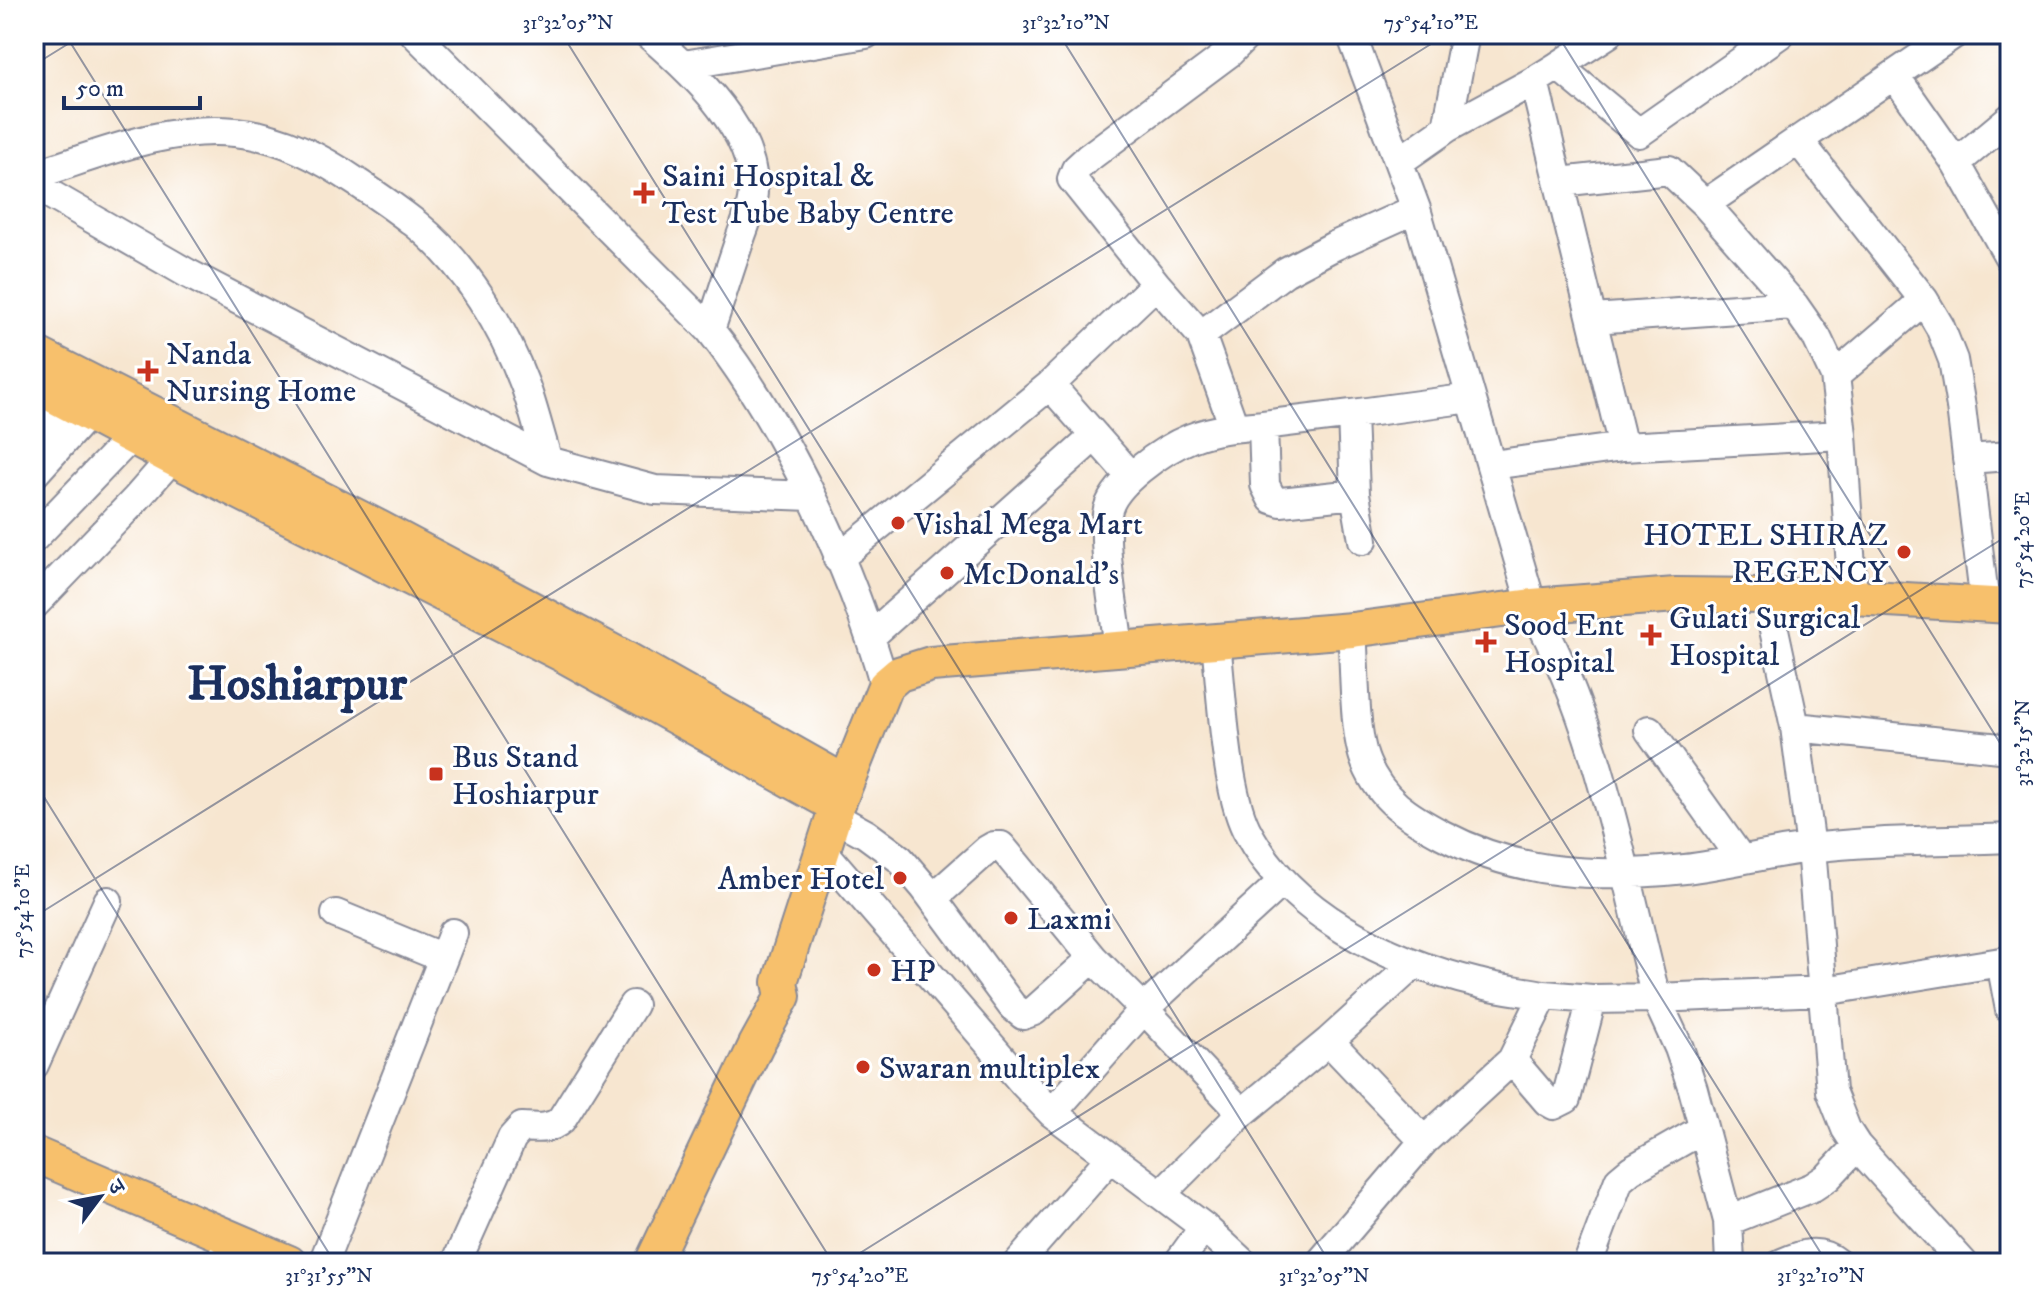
<svg xmlns="http://www.w3.org/2000/svg" width="2044" height="1297" font-family="'IM FELL DW Pica','Noto Serif Devanagari',serif">
	<style>
		.lines { fill: none; stroke-linecap: round; stroke-linejoin: round }
		.minor-casing { stroke: #898a97; stroke-width: 32 }
		.major-casing { stroke: #898a97; stroke-width: 38 }
		.minor { stroke: #fff; stroke-width: 28 }
		.major { stroke: #f7c06c; stroke-width: 34 }
		.ticks { fill: none; stroke: #1b2f5e; stroke-width: 2; stroke-opacity: 0.45 }
		.poi-dot { fill: #c8321e; stroke: #fff; stroke-width: 3 }
		.labels { text-anchor: middle; stroke-width: 6; stroke-linejoin: round; paint-order: stroke }
		.poi-label { font-size: 32px; fill: #1b2f5e; stroke: #fff; text-anchor: start }
		.town-label { font-size: 48px; font-weight: bold; fill: #1b2f5e; stroke: #fff }
		.neatline { fill: none; stroke: #1b2f5e; stroke-width: 3 }
		.ticks-label { font-size: 20px; text-anchor: middle; fill: #1b2f5e }
	</style>
	<rect width="100%" height="100%" fill="#fff"/>
	<filter id="ink" filterUnits="userSpaceOnUse"><feTurbulence type="fractalNoise" baseFrequency=".0125" numOctaves="2"/><feDisplacementMap in="SourceGraphic" scale="16" xChannelSelector="R" yChannelSelector="G"/><feConvolveMatrix kernelMatrix="1 2 1 2 8 2 1 2 1" color-interpolation-filters="sRGB"/></filter>
	<filter id="wash" filterUnits="userSpaceOnUse"><feTurbulence type="fractalNoise" baseFrequency=".006" numOctaves="4" result="noise"/><feDisplacementMap in="SourceGraphic" scale="32" xChannelSelector="R" yChannelSelector="G"/><feGaussianBlur stdDeviation="1.8" result="paint"/><feColorMatrix in="noise" values="0 0 0 0 0 0 0 0 0 0 0 0 0 0 0 0 0 1.4 0 .05"/><feComposite in="paint" operator="in"/></filter>
	<g filter="url(#wash)">
		<rect width="100%" height="100%" fill="#f7e6d0"/>
	</g>
	<g filter="url(#ink)">
		<g class="lines">
			<defs>
				<path id="minor" d="M415,34L710,330C786,426 852,569 885,686
					M648,34C692,72 763,135 752,201C750,214 743,229 739,242C729,271 720,301 710,330
					M1351,34L1416,209L1532,606C1599,727 1622,865 1656,998L1824,991L2001,962
					M684,65L866,34
					M1558,66L1608,34
					M1895,76L1956,163L2010,259
					M1534,81L1558,66L1639,133L1780,34
					M1447,128L1465,34
					M1799,141L1924,300L1940,327L1953,360L1961,407L1985,605
					M1400,161L1447,128L1534,81L1623,447L1842,435
					M1956,163L2010,118
					M34,175C98,155 167,125 235,132C281,136 321,158 358,183C378,196 398,210 417,225C466,265 503,327 525,385C534,410 540,436 548,461
					M1560,182L1669,170L1705,204L1794,305L1817,338L1835,376L1842,435L1853,597
					M34,185L187,273L548,461L655,490L811,496
					M1705,204L1954,34
					M1593,319L1794,305
					M1201,335L1285,272L1334,246L1416,209
					M1835,376L1924,300
					M1050,385L1131,477
					M1263,425L1352,414
					M1234,427L1201,335L1156,284L1072,179L1076,169L1088,158L1229,53L1248,34
					M34,439L69,403
					M1967,459L2010,456
					M1492,465L1623,447
					M34,474L89,413
					M1355,494L1363,540
					M34,538L132,436
					M838,559L1050,385L1156,284
					M1767,597L1795,727L2010,749
					M34,605L136,499L172,458
					M1352,630C1355,665 1353,732 1366,763C1381,800 1409,817 1443,835C1521,876 1599,878 1685,869C1727,864 1768,853 1810,848C1876,840 1944,841 2010,838
					M871,636L1095,436
					M1216,643C1222,693 1225,786 1246,829C1289,914 1390,962 1478,983C1500,989 1522,991 1544,995
					M1119,649C1115,611 1102,550 1107,514C1111,484 1164,449 1191,438C1213,429 1239,427 1263,425L1265,485L1272,499L1281,502L1355,494L1352,414L1471,398
					M1795,727L1811,848L1831,1091L1846,1129L1857,1146L1963,1263
					M1649,730L1741,859
					M835,817L866,834L900,859L924,887L1012,1006L1023,1015L1034,1011L1093,958L1144,1009L1052,1113L1204,1227L1243,1263
					M823,851L1024,1084L1052,1113
					M1283,881L1144,1009L1242,1113L1329,1041L1414,964
					M933,898L987,850L994,846H1001L1093,958
					M336,914L443,958
					M2010,960L2001,962L2010,1010
					M1329,1041L1424,1141L1512,1060L1544,995L1592,999
					M1512,1060L1547,1101L1554,1105L1566,1099L1592,999L1656,998L1679,1048L1693,1089L1728,1221L1730,1263
					M34,1065L108,901
					M1161,1194L1242,1113
					M1728,1221L1813,1187L1828,1177L1857,1146
					M220,1263L230,1238
					M323,1263L453,933
					M456,1263L512,1138L522,1127C537,1128 550,1130 561,1120L633,1005
					M1018,1263L1110,1158
					M1178,1263L1204,1227
					M1320,1263L1424,1141
					M1588,1263L1619,1180L1631,1170L1703,1129
					M1782,1263C1803,1254 1818,1248 1837,1263"/>
				<path id="major" d="M34,353L379,528L628,660L846,783
					M34,385L172,458L564,655L837,806
					M34,1154L289,1263
					M652,1263L756,1045L783,996L780,982L837,806L885,686L899,674L931,664L1352,630L1532,606L1676,595L1853,597L2010,606"/>
			</defs>
			<use href="#minor" class="minor-casing"/>
			<use href="#major" class="major-casing"/>
			<use href="#minor" class="minor"/>
			<use href="#major" class="major"/>
		</g>
	</g>
	<path class="ticks" d="M65,34L833,1263M562,34L1330,1263M1059,34L1827,1263M1557,34L2010,759M34,65L84,34M34,781L335,1263M34,917L1447,34M844,1263L2010,534"/>
	<g class="poi-dot">
		<path d="M640 181h8v8h8v8h-8v8h-8v-8h-8v-8h8z"/>
		<path d="M144 359h8v8h8v8h-8v8h-8v-8h-8v-8h8z"/>
		<circle cx="898" cy="523" r="8"/>
		<circle cx="1904" cy="552" r="8"/>
		<circle cx="947" cy="573" r="8"/>
		<path d="M1647 623h8v8h8v8h-8v8h-8v-8h-8v-8h8z"/>
		<path d="M1482 630h8v8h8v8h-8v8h-8v-8h-8v-8h8z"/>
		<rect x="428" y="766" width="16" height="16" rx="4"/>
		<circle cx="900" cy="878" r="8"/>
		<circle cx="1011" cy="918" r="8"/>
		<circle cx="874" cy="970" r="8"/>
		<circle cx="863" cy="1067" r="8"/>
	</g>
	<g class="labels">
		<g class="poi-label">
			<text x="662" y="186">Saini Hospital &amp;<tspan x="662" dy="37">Test Tube Baby Centre</tspan></text>
			<text x="166" y="364">Nanda<tspan x="166" dy="37">Nursing Home</tspan></text>
			<text x="914" y="534">Vishal Mega Mart</text>
			<text x="1888" y="545" text-anchor="end">HOTEL SHIRAZ<tspan x="1888" dy="37">REGENCY</tspan></text>
			<text x="963" y="584">McDonald's</text>
			<text x="1669" y="628">Gulati Surgical<tspan x="1669" dy="37">Hospital</tspan></text>
			<text x="1504" y="635">Sood Ent<tspan x="1504" dy="37">Hospital</tspan></text>
			<text x="452" y="767">Bus Stand<tspan x="452" dy="37">Hoshiarpur</tspan></text>
			<text x="884" y="889" text-anchor="end">Amber Hotel</text>
			<text x="1027" y="929">Laxmi</text>
			<text x="890" y="981">HP</text>
			<text x="879" y="1078">Swaran multiplex</text>
		</g>
		<g class="town-label">
			<text x="297" y="699">Hoshiarpur</text>
		</g>
	</g>
	<rect width="2044" height="1297" fill="none" stroke="#fff" stroke-width="88"/>
	<g transform="translate(100 1197) rotate(58)" stroke="#ffffff" stroke-width="6" paint-order="stroke">
	<path d="M0-6L14 30L0 20L-14 30Z" fill="#1b2f5e"/>
	<text y="-12" font-size="22" font-weight="bold" text-anchor="middle" fill="#1b2f5e">उ</text>
	</g>
	<path d="M64 96v12h136v-12" fill="none" stroke="#1b2f5e" stroke-width="4"/>
	<text x="76" y="96" font-size="24" fill="#1b2f5e" stroke="#ffffff" stroke-width="6" paint-order="stroke">50 m</text>
	<rect x="44" y="44" width="1956" height="1209" class="neatline"/>
	<g class="ticks-label">
		<text x="568" y="29">31°32'05"N</text>
		<text x="1066" y="29">31°32'10"N</text>
		<text x="1431" y="29">75°54'10"E</text>
		<text transform="translate(2022 540) rotate(-90)" y="7">75°54'20"E</text>
		<text transform="translate(2022 743) rotate(-90)" y="7">31°32'15"N</text>
		<text transform="translate(22 911) rotate(-90)" y="7">75°54'10"E</text>
		<text x="329" y="1282">31°31'55"N</text>
		<text x="860" y="1282">75°54'20"E</text>
		<text x="1324" y="1282">31°32'05"N</text>
		<text x="1821" y="1282">31°32'10"N</text>
	</g>
</svg>
